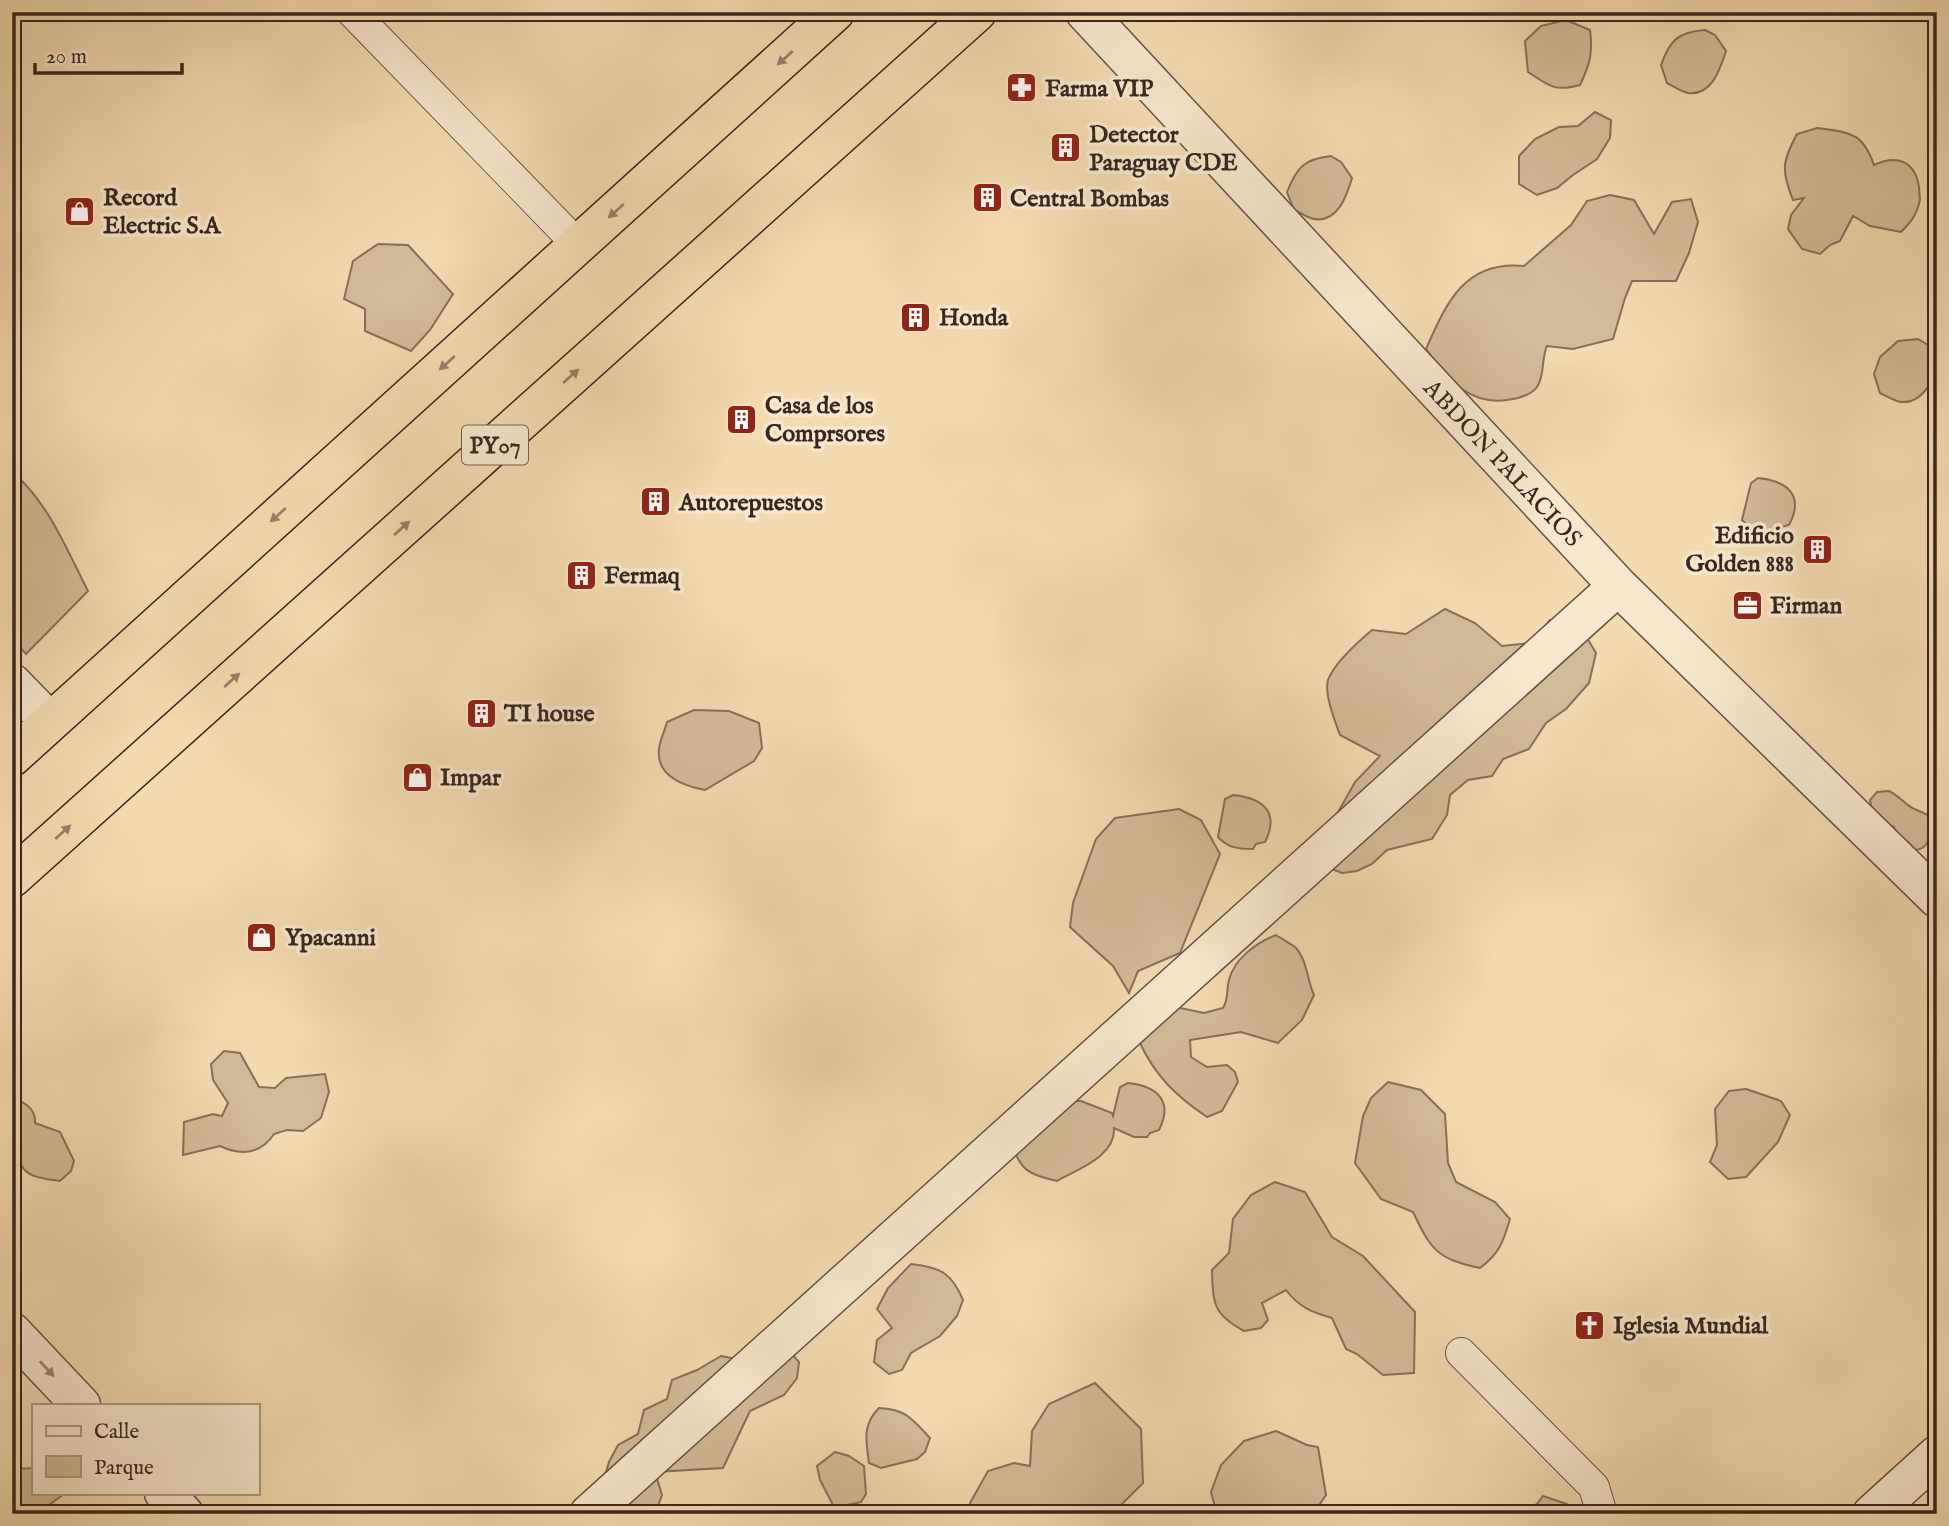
<svg xmlns="http://www.w3.org/2000/svg" width="1949" height="1526" font-family="'IM FELL English',serif">
	<style>
		.green { fill: #d4bb98; stroke: #86705c; stroke-width: 2 }
		.lines { fill: none; stroke-linecap: round; stroke-linejoin: round }
		.service-casing { stroke: #685344; stroke-width: 32 }
		.minor-casing { stroke: #685344; stroke-width: 41 }
		.trunk-casing { stroke: #39261f; stroke-width: 41 }
		.service { stroke: #f8e7cc; stroke-width: 30 }
		.minor { stroke: #f8e7cc; stroke-width: 38 }
		.trunk { stroke: #f4dab1; stroke-width: 38 }
		.oneway { fill: #968068 }
		.oneway2 { fill: #988676 }
		.labels { text-anchor: middle; stroke-width: 7; stroke-linejoin: round; paint-order: stroke }
		.shield { fill: #f8e7cc; stroke: #726053; stroke-width: 2 }
		.shield-label { font-size: 23px; font-weight: bold; fill: #39261f }
		.poi-label { font-size: 24px; font-weight: bold; fill: #39261f; stroke: #f8e7cc; text-anchor: start }
		.street-label { font-size: 24px; fill: #39261f; stroke: #f8e7cc }
	</style>
	<rect width="100%" height="100%" fill="#f4dab1"/>
	<filter id="stains"><feTurbulence type="fractalNoise" baseFrequency=".00286" numOctaves="4"/><feColorMatrix values="0 0 0 0 .2 0 0 0 0 .09 0 0 0 0 .02 0 0 0 .5 -.17"/></filter>
	<radialGradient id="worn" r=".72"><stop offset=".6" stop-color="#630" stop-opacity="0"/><stop offset="1" stop-color="#630" stop-opacity=".3"/></radialGradient>
	<path class="green" d="M1566,20L1590,30C1593,53 1590,64 1580,85C1554,92 1550,86 1528,72L1525,41L1541,26Z
		M1705,30L1715,35L1726,51C1720,69 1712,96 1688,93C1682,92 1673,86 1667,83L1661,65C1670,40 1678,32 1705,30Z
		M1595,112L1611,120L1610,138L1597,159L1573,175L1557,188L1537,195L1519,184V156L1535,139L1559,127L1578,126Z
		M1817,128C1850,133 1862,131 1874,165C1897,154 1915,161 1919,187C1919,193 1921,199 1919,204C1916,216 1910,223 1901,232L1870,226L1853,216L1840,241L1830,245L1820,254L1802,249L1788,229L1791,215L1804,198L1793,200C1781,170 1782,162 1797,134Z
		M1331,156L1341,162L1352,178C1347,195 1338,223 1314,219C1308,218 1300,212 1294,210L1287,192C1297,167 1304,159 1331,156Z
		M1610,195L1634,200L1654,234L1672,202L1691,199L1698,222L1689,253L1676,281H1632L1625,298L1613,339L1573,349L1547,346C1541,359 1545,376 1537,387C1532,394 1520,398 1513,399C1470,408 1449,380 1426,349C1446,304 1464,260 1524,266L1571,225L1587,201Z
		M378,244L408,245L453,294L430,330L411,351L365,331V309L344,299L353,261Z
		M1918,339L1928,345L1937,358C1937,377 1923,404 1901,402C1895,401 1886,396 1880,393L1874,374L1880,357L1898,341Z
		M12,478H19C51,509 68,552 88,591L26,654L12,638Z
		M1758,478C1787,481 1805,495 1789,525L1781,527L1778,532L1749,528L1742,520L1751,483Z
		M1445,609L1475,623L1502,646L1532,643L1550,620L1584,633L1596,653L1589,683L1566,709L1546,723L1529,749L1503,759L1492,776L1468,780L1450,795L1447,815L1432,839L1387,850L1372,864L1357,871L1342,873L1324,866L1337,814L1355,782L1380,756L1340,735C1335,721 1324,694 1328,680C1334,664 1359,641 1372,630L1406,634Z
		M694,710L729,711L759,723L762,748L754,761L705,790C684,786 656,776 659,749C660,740 665,730 667,722Z
		M1889,791C1897,795 1901,800 1908,805C1916,812 1923,810 1933,819C1931,843 1924,859 1898,844L1894,827L1888,826L1874,819L1870,800L1877,792Z
		M1233,795C1263,798 1280,812 1265,842L1256,844L1253,849C1238,849 1228,848 1218,837L1225,799Z
		M1179,809L1201,820L1220,854L1180,953L1138,971L1129,993L1113,966L1070,927L1073,903L1096,839L1115,818Z
		M1276,935C1282,939 1290,943 1295,947C1307,959 1307,980 1314,995L1302,1020L1278,1043L1241,1032L1190,1040L1191,1057L1207,1067L1227,1065L1235,1072L1238,1082L1222,1111L1207,1117C1176,1096 1155,1076 1139,1041L1171,1006L1204,1013L1223,1008C1229,998 1226,991 1229,980C1234,959 1256,943 1276,935Z
		M224,1051L240,1053L259,1087L275,1088L286,1078L325,1074L329,1092L321,1118L303,1131L287,1130L274,1134C261,1154 241,1156 220,1146L183,1155L184,1122L213,1114L222,1116L228,1103L213,1080L211,1064Z
		M1388,1082L1421,1090L1445,1114L1448,1163L1456,1182L1495,1202L1510,1219C1503,1242 1500,1253 1480,1268C1437,1259 1431,1250 1413,1212L1381,1199L1355,1163L1363,1116L1371,1098Z
		M1128,1083C1156,1086 1174,1100 1159,1130L1150,1133L1147,1137H1134L1114,1128C1116,1156 1078,1169 1057,1181C1028,1174 1020,1171 1011,1141L1047,1101H1081L1112,1113L1113,1116L1120,1087Z
		M1746,1089L1781,1101L1790,1115L1778,1142L1746,1177L1728,1179L1710,1162L1717,1145L1715,1109L1729,1091Z
		M12,1098C24,1102 36,1108 35,1123L60,1132L74,1161L71,1171L60,1181C37,1178 19,1177 17,1150L12,1147Z
		M1275,1182L1305,1192L1332,1237L1363,1256L1415,1312L1414,1373L1383,1375L1357,1354L1346,1349L1332,1318C1311,1312 1299,1307 1286,1290L1262,1303L1268,1320L1261,1328L1244,1331C1213,1314 1213,1304 1212,1270L1229,1253L1233,1219L1251,1195Z
		M911,1264C940,1267 952,1273 963,1300L957,1316L940,1336L911,1353L902,1370L889,1374L874,1362L877,1340L892,1328L877,1309L888,1288Z
		M791,1353L799,1362L797,1378L784,1395L750,1411L723,1468L655,1472L662,1495L655,1514H620L605,1476L609,1462L618,1445L638,1434L644,1410L667,1399L672,1380L697,1370L721,1356L742,1360Z
		M1095,1383L1141,1429L1143,1483L1119,1507L1085,1511L1084,1514H974L970,1503L988,1471L1014,1463L1030,1466L1032,1431L1049,1404Z
		M879,1408C906,1409 912,1419 930,1438L925,1452L917,1459L881,1468L869,1463C866,1440 862,1425 879,1408Z
		M1276,1431L1307,1445L1318,1447L1326,1495L1313,1514H1217L1211,1492L1221,1465L1244,1441Z
		M835,1452L849,1456L864,1466L866,1494L861,1502L847,1505H833L820,1480L817,1466Z
		M33,1468V1493L64,1494L37,1514H12V1494L16,1489L17,1469Z
		M1543,1496L1567,1504L1574,1514H1521L1522,1511L1537,1504Z"/>
	<g class="lines">
		<defs>
			<path id="service" d="M352,12L578,245
				M1461,1353L1594,1487L1602,1514"/>
			<path id="minor" d="M1085,12L1618,586L1937,898
				M12,683L50,722
				M12,1332L81,1405
				M164,1493L184,1514
				M589,1514L1618,586
				M1872,1514L1937,1455"/>
			<path id="trunk" d="M12,757L835,12
				M12,878L977,12"/>
		</defs>
		<use href="#service" class="service-casing"/>
		<use href="#minor" class="minor-casing"/>
		<use href="#trunk" class="trunk-casing"/>
		<use href="#service" class="service"/>
		<use href="#minor" class="minor"/>
		<use href="#trunk" class="trunk"/>
	</g>
	<defs><path id="oneway-solid" d="M-6-.8H1V-3.2L6.5 0L1 3.2V.8H-6Z" transform="scale(1.75)"/></defs>
	<g class="oneway">
		<use href="#oneway-solid" transform="translate(785 58) rotate(138)"/>
		<use href="#oneway-solid" transform="translate(616 211) rotate(138)"/>
		<use href="#oneway-solid" transform="translate(447 363) rotate(138)"/>
		<use href="#oneway-solid" transform="translate(571 376) rotate(-42)"/>
		<use href="#oneway-solid" transform="translate(278 515) rotate(138)"/>
		<use href="#oneway-solid" transform="translate(402 528) rotate(-42)"/>
		<use href="#oneway-solid" transform="translate(232 680) rotate(-42)"/>
		<use href="#oneway-solid" transform="translate(63 832) rotate(-42)"/>
	</g>
	<use class="oneway2" href="#oneway-solid" transform="translate(47 1369) rotate(47)"/>
	<defs>
		<symbol id="pharmacy-square" viewBox="-11 -11 22 22"><rect x="-9" y="-9" width="18" height="18" rx="4" fill="#8f2418" stroke="#f8e7cc"/><path d="M-2-6h4v4h4v4h-4v4h-4v-4h-4v-4h4Z" fill="#fff"/></symbol>
		<symbol id="building-square" viewBox="-11 -11 22 22"><rect x="-9" y="-9" width="18" height="18" rx="4" fill="#8f2418" stroke="#f8e7cc"/><path d="M-4-6H4V6H1V3H-1V6H-4ZM-2.5-4.3h1.7v1.8h-1.7ZM.8-4.3h1.7v1.8H.8ZM-2.5-1h1.7V.8h-1.7ZM.8-1h1.7V.8H.8Z" fill="#fff"/></symbol>
		<symbol id="shop-square" viewBox="-11 -11 22 22"><rect x="-9" y="-9" width="18" height="18" rx="4" fill="#8f2418" stroke="#f8e7cc"/><path d="M-5-2.5h2.3a2.7 3.5 0 0 1 5.4 0H5L5.5 6h-11ZM-1.5-2.5h3a1.5 2.3 0 0 0-3 0Z" fill="#fff"/></symbol>
		<symbol id="office-square" viewBox="-11 -11 22 22"><rect x="-9" y="-9" width="18" height="18" rx="4" fill="#8f2418" stroke="#f8e7cc"/><path d="M-6-3h4V-5.5h4V-3h4V5H-6ZM-1-4.5V-3h2v-1.5ZM-6 0V1H6V0Z" fill="#fff"/></symbol>
		<symbol id="church-square" viewBox="-11 -11 22 22"><rect x="-9" y="-9" width="18" height="18" rx="4" fill="#8f2418" stroke="#f8e7cc"/><path d="M-1.2-6h2.4v3.5h3.3v2.4h-3.3V6h-2.4V-.1h-3.3v-2.4h3.3Z" fill="#fff"/></symbol>
	</defs>
	<g fill-rule="evenodd">
		<use href="#pharmacy-square" x="1004" y="70" width="35" height="35"/>
		<use href="#building-square" x="1048" y="130" width="35" height="35"/>
		<use href="#building-square" x="970" y="180" width="35" height="35"/>
		<use href="#shop-square" x="62" y="194" width="35" height="35"/>
		<use href="#building-square" x="898" y="300" width="35" height="35"/>
		<use href="#building-square" x="724" y="402" width="35" height="35"/>
		<use href="#building-square" x="638" y="484" width="35" height="35"/>
		<use href="#building-square" x="1800" y="532" width="35" height="35"/>
		<use href="#building-square" x="564" y="558" width="35" height="35"/>
		<use href="#office-square" x="1730" y="588" width="35" height="35"/>
		<use href="#building-square" x="464" y="696" width="35" height="35"/>
		<use href="#shop-square" x="400" y="760" width="35" height="35"/>
		<use href="#shop-square" x="244" y="920" width="35" height="35"/>
		<use href="#church-square" x="1572" y="1308" width="35" height="35"/>
	</g>
	<g class="labels">
		<rect class="shield" x="462" y="425.5" width="66" height="39" rx="5"/>
		<g class="shield-label">
			<text x="495" y="453">PY07</text>
		</g>
		<g class="poi-label">
			<text x="1045" y="96">Farma VIP</text>
			<text x="1089" y="142">Detector<tspan x="1089" dy="28">Paraguay CDE</tspan></text>
			<text x="103" y="205">Record<tspan x="103" dy="28">Electric S.A</tspan></text>
			<text x="1010" y="206">Central Bombas</text>
			<text x="939" y="325">Honda</text>
			<text x="765" y="413">Casa de los<tspan x="765" dy="28">Comprsores</tspan></text>
			<text x="679" y="510">Autorepuestos</text>
			<text x="1794" y="543" text-anchor="end">Edificio<tspan x="1794" dy="28">Golden 888</tspan></text>
			<text x="604" y="583">Fermaq</text>
			<text x="1770" y="613">Firman</text>
			<text x="504" y="721">TI house</text>
			<text x="440" y="785">Impar</text>
			<text x="285" y="945">Ypacanni</text>
			<text x="1613" y="1333">Iglesia Mundial</text>
		</g>
		<g class="street-label">
			<text transform="translate(1503 463) rotate(47)" y="8">ABDON PALACIOS</text>
		</g>
	</g>
	<rect width="1949" height="1526" fill="none" stroke="#f4dab1" stroke-width="42"/>
	<rect x="14" y="14" width="1921" height="1498" fill="none" stroke="#39261f" stroke-width="3.5"/>
	<rect x="21" y="21" width="1907" height="1484" fill="none" stroke="#39261f" stroke-width="2"/>
	<rect x="32" y="1404" width="228" height="91" fill="#f8e7cc" stroke="#ac9a87" stroke-width="2"/>
	<rect x="46" y="1426" width="35" height="10" fill="#f8e7cc" stroke="#ac9a87" stroke-width="2"/>
	<text x="94" y="1438" font-size="21" fill="#39261f">Calle</text>
	<rect x="46" y="1456" width="35" height="21" fill="#d4bb98" stroke="#ac9a87" stroke-width="2"/>
	<text x="94" y="1474" font-size="21" fill="#39261f">Parque</text>
	<path d="M35 63v10h147v-10" fill="none" stroke="#39261f" stroke-width="3.5"/>
	<text x="46" y="63" font-size="21" fill="#39261f" stroke="#f8e7cc" stroke-width="5" paint-order="stroke">20 m</text>
	<rect width="100%" height="100%" filter="url(#stains)"/>
	<rect width="100%" height="100%" fill="url(#worn)"/>
</svg>
